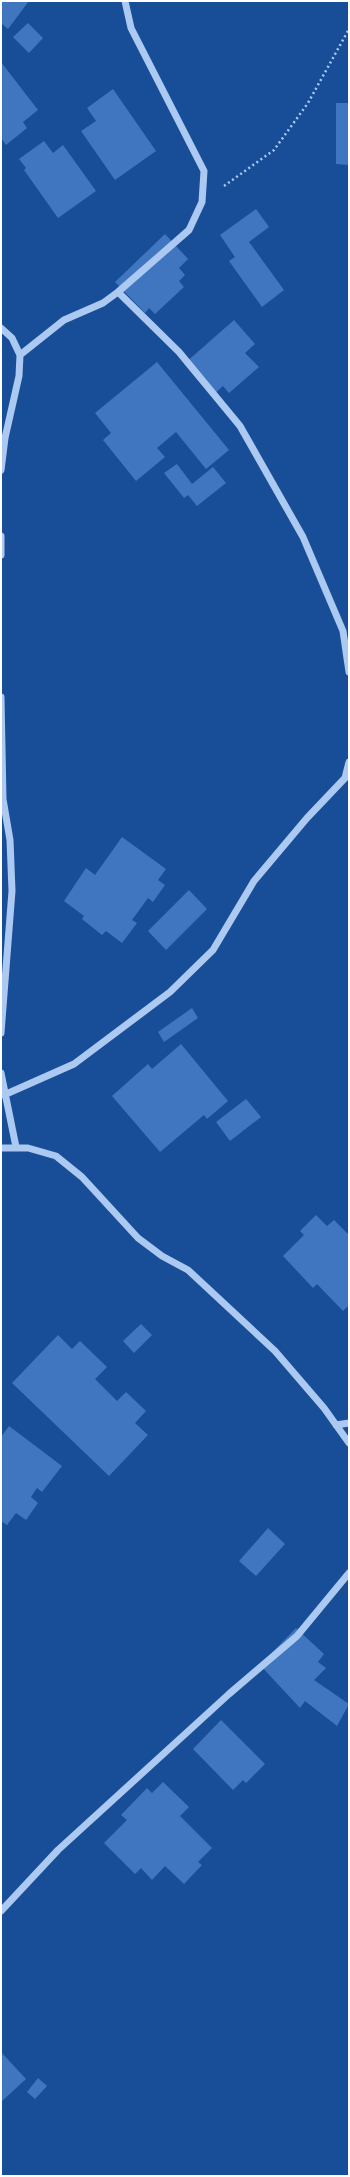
<svg xmlns="http://www.w3.org/2000/svg" width="350" height="2177" font-family="'Space Grotesk',sans-serif">
	<style>
		.building { fill: #4076bf }
		.lines { fill: none; stroke-linecap: round; stroke-linejoin: round }
		.path { stroke: #abc9f1; stroke-width: 2.5; stroke-dasharray: 2 3; stroke-linecap: butt }
		.minor { stroke: #abc9f1; stroke-width: 7 }
	</style>
	<rect width="100%" height="100%" fill="#184d98"/>
	<path class="building" d="M1,1H29L8,29L1,23Z
		M28,23L43,38L29,53L13,37Z
		M1,62L38,110L23,122L27,128L6,145L1,138Z
		M113,89L156,151L115,180L81,131L96,121L87,108Z
		M336,103H349V165L336,164Z
		M44,141L53,153L63,145L96,191L58,218L24,170L26,168L19,159Z
		M256,209L269,227L249,242L284,290L262,307L229,261L235,257L220,235Z
		M165,234L188,259L179,268L185,275L179,281L184,287L155,314L149,308L145,313L115,282Z
		M234,320L255,344L245,353L259,367L229,393L223,386L212,396L184,364Z
		M157,362L229,450L206,469L176,432L157,448L165,457L136,481L103,440L111,433L95,413Z
		M177,464L192,484L213,467L226,483L197,506L188,495L184,498L164,473Z
		M122,837L166,869L158,880L165,885L153,902L148,898L132,920L137,923L122,943L106,931L102,935L82,919L84,916L64,901L86,868L95,875Z
		M189,890L207,909L166,950L148,931Z
		M192,1008L198,1018L164,1042L158,1032Z
		M181,1044L228,1101L207,1119L204,1115L160,1152L112,1096L148,1064L152,1069Z
		M246,1099L261,1117L230,1141L216,1122Z
		M316,1215L327,1226L334,1220L349,1235V1305L343,1311L317,1284L313,1288L283,1256L304,1235L300,1231Z
		M141,1324L152,1335L134,1353L123,1341Z
		M58,1335L72,1349L80,1341L107,1367L95,1379L117,1401L126,1392L146,1411L135,1423L148,1435L109,1476L12,1383Z
		M9,1426L62,1466L42,1492L37,1488L31,1497L38,1503L26,1520L16,1513L7,1525L1,1521V1437Z
		M268,1528L285,1544L256,1576L239,1561Z
		M296,1628L324,1654L318,1662L326,1668L314,1680L349,1704L337,1726L305,1701L300,1708L260,1665Z
		M221,1720L265,1764L246,1783L243,1780L233,1790L193,1749Z
		M163,1782L189,1807L180,1816L212,1848L198,1862L202,1865L184,1884L165,1866L152,1880L141,1868L135,1874L104,1843L127,1820L121,1815L147,1788L152,1793Z
		M1,2052L26,2079L1,2102Z
		M38,2078L47,2086L35,2099L27,2092Z"/>
	<g class="lines">
		<path class="path" d="M224,186L274,150L308,103L349,29"/>
		<path class="minor" d="M118,292L179,352L240,426L303,537L343,631L349,672
			M1,328L12,338L20,355L19,376L5,438L1,470
			M20,355L64,320L103,303L118,292L189,230L202,202L204,171L131,28L125,1
			M1,536V555
			M1,697L3,799L10,840L12,891L1,1033
			M1,1073L16,1147
			M4,1095L74,1064L170,992L213,950L254,881L307,818L345,778L349,762
			M1,1148H28L56,1156L82,1177L138,1238L162,1256L188,1270L275,1351L324,1408L349,1443
			M336,1425L349,1423
			M1,1911L58,1850L229,1694L297,1636L349,1573"/>
	</g>
	<rect width="350" height="2177" fill="none" stroke="#ffffff" stroke-width="4"/>
</svg>
